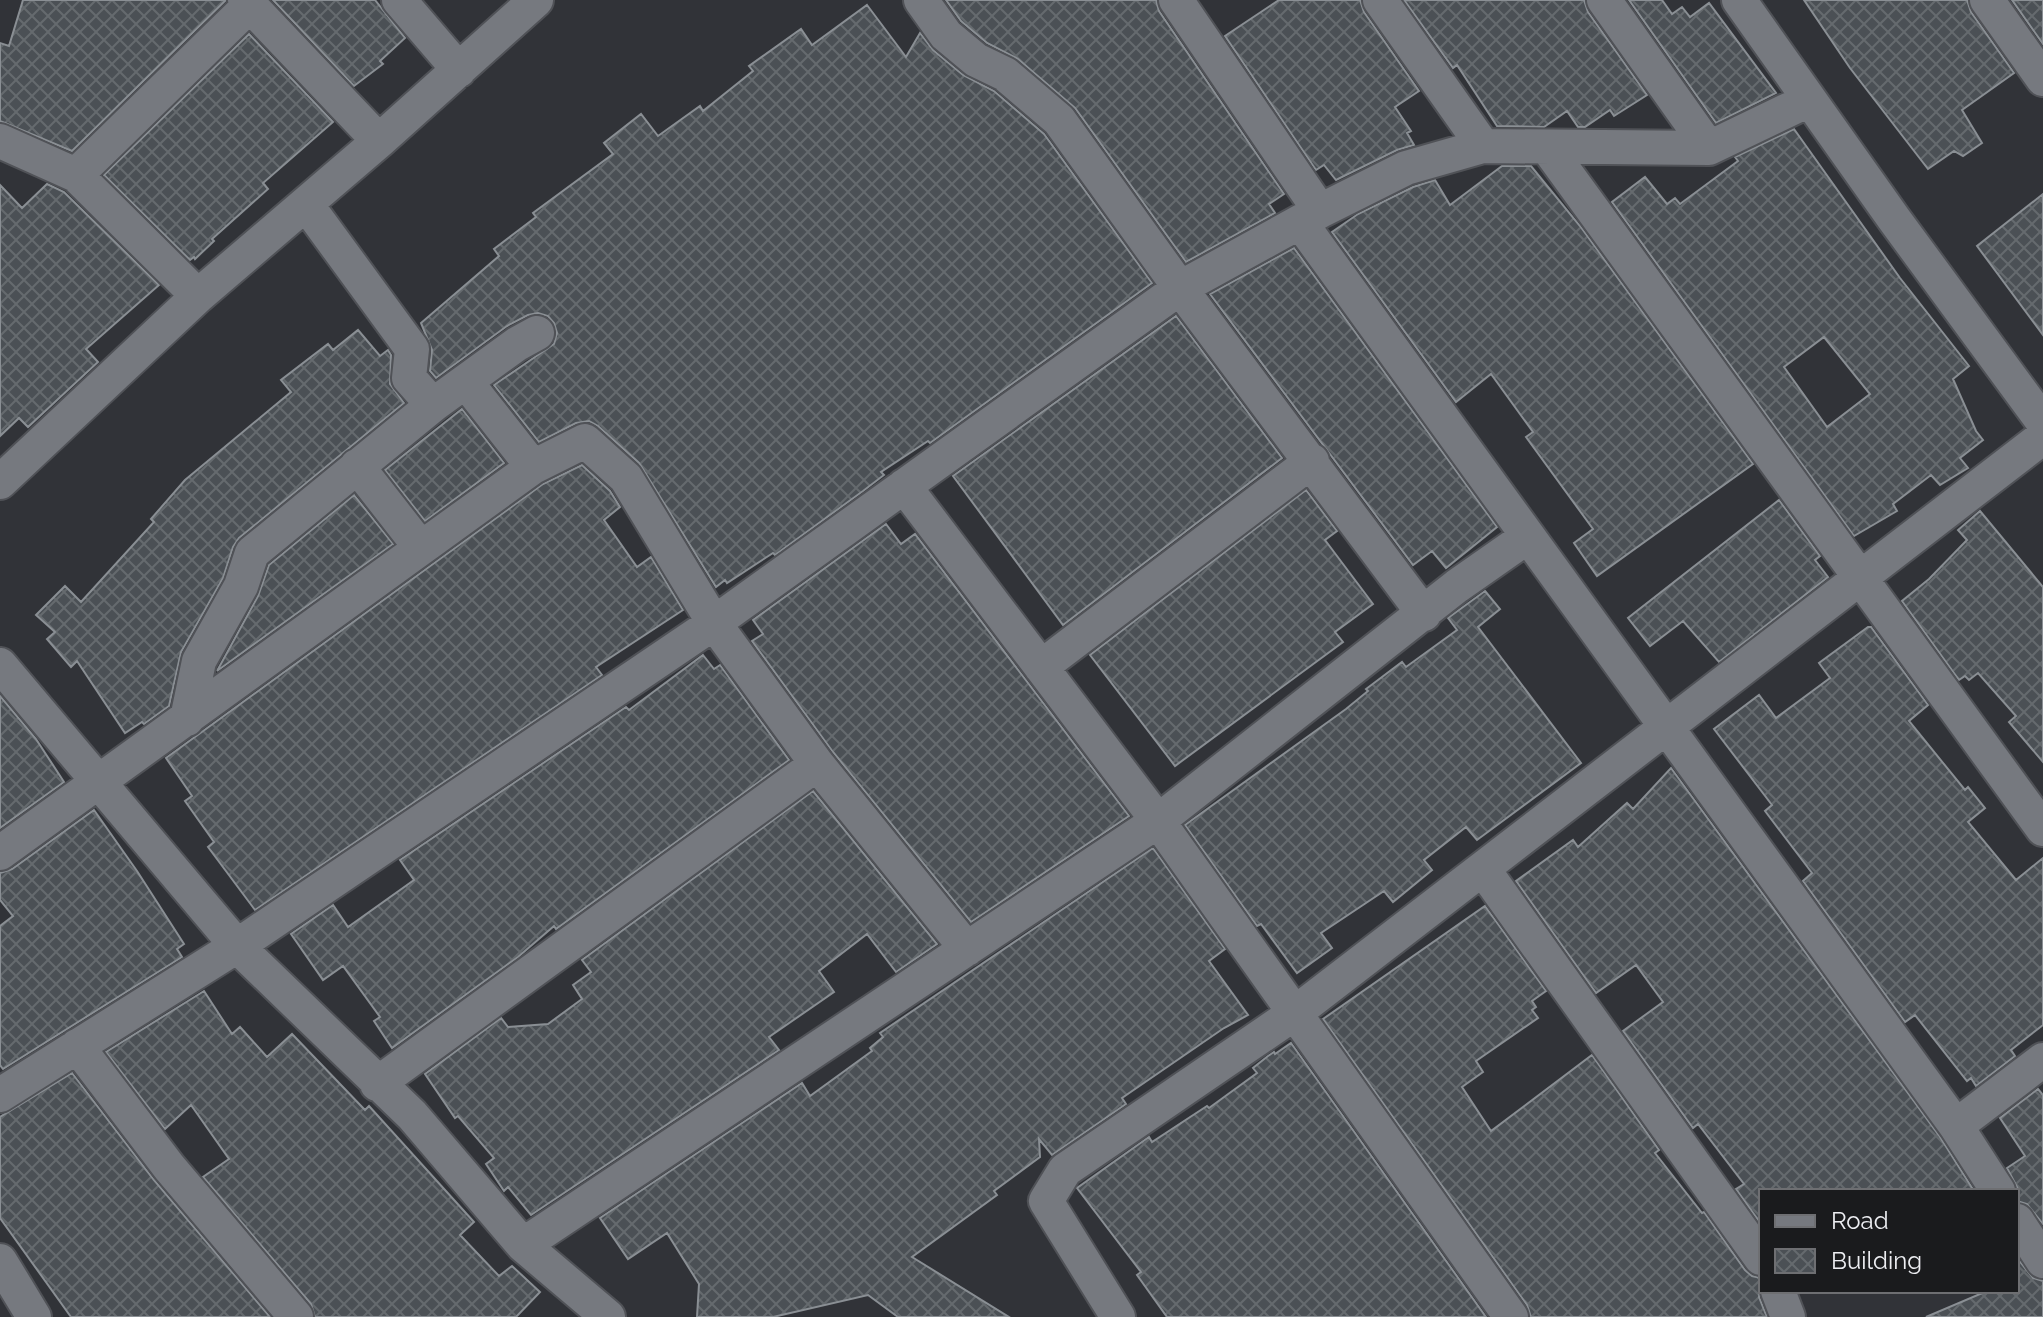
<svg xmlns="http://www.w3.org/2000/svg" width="2043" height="1317" font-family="Raleway,sans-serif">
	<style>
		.building { fill: url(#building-cross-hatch); stroke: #8a8f94; stroke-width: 2; fill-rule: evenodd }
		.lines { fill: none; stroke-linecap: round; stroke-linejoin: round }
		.minor-casing { stroke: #505257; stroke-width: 38 }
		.minor { stroke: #76797f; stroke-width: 34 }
	</style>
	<defs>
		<pattern id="building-cross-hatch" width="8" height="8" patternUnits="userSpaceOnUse" patternTransform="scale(2)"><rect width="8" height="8" fill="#4b5055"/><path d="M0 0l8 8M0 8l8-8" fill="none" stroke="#656a6e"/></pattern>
	</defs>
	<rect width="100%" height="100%" fill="#313338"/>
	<path class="building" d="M23,0H226L72,151L0,121V43L9,46Z
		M273,0H375L405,38L380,61L383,64L354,86Z
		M946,0H1156L1159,11L1284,194L1269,204L1275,213L1186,262L1075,108L1018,59L987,43L961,21Z
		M1279,0H1360L1364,12L1419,91L1395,107L1411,131L1407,133L1414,145L1397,150L1336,180L1324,165L1316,170L1225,36Z
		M1404,0H1584L1588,12L1647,95L1614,116L1610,110L1585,127H1578L1567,111L1544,127L1497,126L1457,65L1453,68Z
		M1629,0H1662L1672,14L1682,7L1690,17L1709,3L1776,93L1716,123Z
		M1804,0H1967L1971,12L2014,73L1962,110L1982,143L1963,156L1954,151L1928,169L1850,68Z
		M2012,0H2043V44Z
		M867,5L906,57L920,33L933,50L963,75L994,91L1044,134L1152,283L930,443L928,441L881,472L884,475L863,491L775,555L773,553L727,583L725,580L716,587L639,463L598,426L589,421L576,423L539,442L494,385L554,344L557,333L554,323L548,316L538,313L528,315L507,326L436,378L430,371L432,350L421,323L499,256L494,249L536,217L533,213L613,154L604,143L641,114L658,136L700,106L703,111L753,71L749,66L801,29L812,45Z
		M249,34L333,122L263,183L268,189L212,239L214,241L195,259L194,257L190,260L104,175Z
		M1794,129L1900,278L1969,366L1953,379L1976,431L1983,440L1960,458L1968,468L1940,485L1931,475L1893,504L1897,511L1854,536L1612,202L1645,177L1667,204L1675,198L1680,204L1738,161L1735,157ZM1824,337L1870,394L1827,427L1784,367Z
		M1502,166H1531L1580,226L1753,464L1597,576L1574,543L1593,529L1526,437L1533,432L1491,374L1456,402L1332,232L1358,214L1413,187L1435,180L1450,205Z
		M47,184L64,192L159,285L86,349L98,362L28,427L19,418L0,436V185L22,208Z
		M2043,194V335L1977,246Z
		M1294,248L1497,527L1446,568L1432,551L1413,565L1210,294Z
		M1176,316L1282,458L1063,625L953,476Z
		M358,330L380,356L388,350L391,355L390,384L404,403L239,538L233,547L223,578L181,652L169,706L144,724L142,722L125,733L77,661L71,667L47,639L55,632L36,615L65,586L81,602L154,522L151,519L185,480L291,392L281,380L328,344L333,350Z
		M462,409L504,463L425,521L385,470Z
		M582,465L610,491L620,507L604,520L637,567L651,557L683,610L596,667L602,675L255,910L208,847L214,842L185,801L192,796L166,758L543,484Z
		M1306,490L1337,531L1325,540L1373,604L1335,632L1343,642L1175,766L1090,655Z
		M354,495L393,544L217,671L258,596L269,565Z
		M1779,500L1820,556L1815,560L1828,577L1719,662L1683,621L1650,646L1628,618Z
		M1980,511L2043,587V762L2009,722L2016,716L1978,673L1969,680L1965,676L1959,680L1902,601L1929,579L1967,540L1958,530Z
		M886,524L901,544L915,534L1129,816L971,922L833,752L752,641L763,634L753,620Z
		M1485,591L1500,609L1478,627L1581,763L1477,840L1466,827L1424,860L1432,870L1393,902L1384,891L1321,933L1332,948L1297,973L1261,924L1257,926L1185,825L1346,709L1368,691L1366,689L1402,662L1406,667L1457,630L1448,618Z
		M1868,627H1871L1928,705L1909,721L1965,790L1968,787L1985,808L1968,822L2016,880L2043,858V1025L2011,1050L2015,1056L1976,1086L1971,1078L1967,1081L1915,1015L1905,1022L1803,881L1812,873L1765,811L1772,805L1714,729L1759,695L1776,718L1830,678L1819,663Z
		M703,655L714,669L720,665L789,760L556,929L554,926L518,957L392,1048L374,1021L380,1017L343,966L323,980L291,934L333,905L348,927L414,880L400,860L626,707L629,710Z
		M0,696L36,739L64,782L0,828Z
		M1671,768L1940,1137L1974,1191H1761V1224L1736,1189L1744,1184L1698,1124L1693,1128L1623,1031L1663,1002L1636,965L1596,993L1516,881L1573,840L1578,847L1627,803L1633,809Z
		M813,791L937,944L896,972L867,934L819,971L834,992L769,1037L779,1050L531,1215L508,1187L504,1191L486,1164L494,1158L458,1116L455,1118L425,1074L501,1018L508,1027L548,1024L582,999L573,985L591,972L582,960Z
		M94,810L137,871L184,944L177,949L182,957L3,1069L0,1065V926L13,916L0,900V873L12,869Z
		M1153,848L1225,949L1209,961L1248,1015L1224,1028L1122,1098L1126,1104L1052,1155L1039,1139L1040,1157L994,1191L997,1195L912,1257L1009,1317H898L868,1295L773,1317H697L699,1284L667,1233L628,1259L600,1218L802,1083L810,1096L872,1051L870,1048L883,1037L880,1033Z
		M1485,906L1546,991L1532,1001L1536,1007L1532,1010L1538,1018L1476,1061L1483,1072L1462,1087L1491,1131L1592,1055L1659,1150L1655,1153L1702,1213L1704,1212L1745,1270L1752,1276L1761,1278L1759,1297L1767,1317H1531L1527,1305L1323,1019Z
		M204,991L232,1034L240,1027L267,1057L292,1034L365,1110L369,1106L474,1222L460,1235L499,1276L512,1266L540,1292L516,1317H315L311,1304L203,1177L229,1159L191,1105L165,1129L106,1052Z
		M1291,1043L1486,1317H1167L1137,1275L1141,1272L1077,1188L1149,1137L1152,1142L1207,1106L1209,1108L1257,1073L1253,1068L1268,1056L1274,1052L1275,1054Z
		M72,1073L154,1180L270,1317H71L0,1218V1117Z
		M2038,1089L2043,1095V1224L2027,1204L2017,1201L2018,1189L2007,1168L2025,1156L2000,1118Z
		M2017,1258L2033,1278L2043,1281V1317H1926L1987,1291H2017Z"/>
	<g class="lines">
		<defs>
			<path id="minor" d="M245,0L379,141
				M399,0L459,70
				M921,0L946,35L976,60L1005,74L1059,120L1180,288L1424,614
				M1176,0L1320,211
				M1380,0L1483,146
				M1604,0L1709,148
				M1739,0L1894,219L2043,422
				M1987,0L2043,79
				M0,141L76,175L198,296
				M1547,147L2043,829
				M76,175L250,5
				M306,204L412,349L409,378L433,405
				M1300,222L1956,1126L1998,1191
				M466,382L533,467
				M357,466L421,548
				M0,482L198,296L379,141L536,0
				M904,486L1158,821L1511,1317
				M0,665L237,946L412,1115L523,1245L608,1317
				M1041,667L1312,461
				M187,719L199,661L241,586L252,553L433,405L517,344L537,333
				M0,853L533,467L585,441L626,478L714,623L817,764L967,949
				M1483,869L1761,1258
				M77,1046L169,1167L296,1317
				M377,1084L817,764
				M0,1095L237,946L714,623L1180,288L1320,211L1406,168L1483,146L1709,148L1809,100
				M1956,1126L2043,1060
				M2017,1221L2043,1261
				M523,1245L1158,821L1457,586L1527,537
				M0,1261L34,1317
				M1778,1291L1788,1317
				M1118,1317L1046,1201L1065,1170L1295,1013L2043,437"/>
		</defs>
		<use href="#minor" class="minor-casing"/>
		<use href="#minor" class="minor"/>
	</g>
	<rect x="1759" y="1189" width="260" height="104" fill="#1a1b1d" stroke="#6e6f72" stroke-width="2"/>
	<rect x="1775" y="1215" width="40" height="12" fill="#76797f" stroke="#6e6f72" stroke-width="2"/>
	<text x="1831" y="1229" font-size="24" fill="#edeef2">Road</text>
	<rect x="1775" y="1249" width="40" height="24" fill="url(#building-cross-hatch)" stroke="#6e6f72" stroke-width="2"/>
	<text x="1831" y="1269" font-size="24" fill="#edeef2">Building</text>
</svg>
